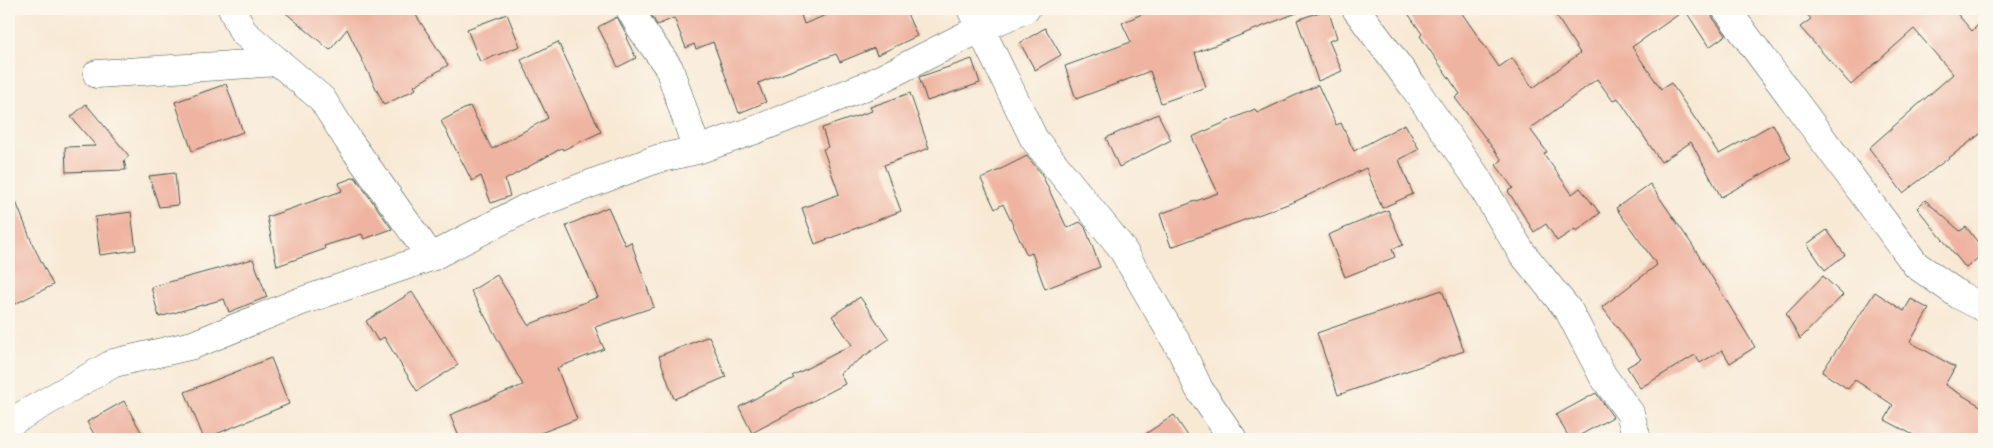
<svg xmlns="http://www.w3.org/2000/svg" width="1993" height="448" font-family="'Old Standard TT',serif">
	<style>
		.building { fill: #efb4a1 }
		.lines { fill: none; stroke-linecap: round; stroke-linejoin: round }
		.minor-casing { stroke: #40574c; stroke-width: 29 }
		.minor { stroke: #fff; stroke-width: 28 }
	</style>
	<rect width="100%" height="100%" fill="#fbf7ec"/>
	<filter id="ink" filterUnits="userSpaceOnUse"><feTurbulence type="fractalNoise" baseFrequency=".02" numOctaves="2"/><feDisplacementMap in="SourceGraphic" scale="10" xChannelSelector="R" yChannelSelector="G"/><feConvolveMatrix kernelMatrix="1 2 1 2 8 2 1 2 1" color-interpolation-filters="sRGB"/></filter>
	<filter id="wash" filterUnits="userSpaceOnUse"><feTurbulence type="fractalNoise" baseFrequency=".0096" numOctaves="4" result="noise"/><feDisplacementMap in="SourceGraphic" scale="20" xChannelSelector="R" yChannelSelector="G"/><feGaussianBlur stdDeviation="1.12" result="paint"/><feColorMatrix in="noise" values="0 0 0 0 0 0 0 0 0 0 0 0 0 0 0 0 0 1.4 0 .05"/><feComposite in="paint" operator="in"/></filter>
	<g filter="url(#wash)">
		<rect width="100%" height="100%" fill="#f8e9d5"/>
		<g id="blocks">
			<path class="building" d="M281,9H412L448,65L414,86L416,89L384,105L347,29L330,50Z
				M648,9H799L804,24L841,9H905L917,36L877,55L874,48L840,62L836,54L758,83L766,102L739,113L713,42L696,49L694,44L686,48L674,18L657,25Z
				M1153,9H1303L1304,10L1195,53L1206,87L1161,103L1150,71L1076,99L1065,66L1131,42L1122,23Z
				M1328,9L1337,38L1329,41L1342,71L1318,81L1297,20Z
				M1405,9H1459L1499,67L1512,58L1533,88L1580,53L1552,9H1711L1713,18L1726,35L1709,47L1685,10L1632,47L1661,89L1671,83L1719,154L1773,124L1791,158L1721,197L1691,142L1661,162L1618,98L1613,101L1597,79L1530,129L1547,152L1544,154L1572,194L1580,188L1600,213L1577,231L1575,229L1557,241L1546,224L1534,232L1508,191L1513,188L1496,165L1502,160L1455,98L1460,94L1420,36L1422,34Z
				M1803,9H1953L1972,31L1984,19V131L1903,193L1869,148L1953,74L1914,29L1851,85L1800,27L1811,19Z
				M507,14L520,46L480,62L467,29Z
				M617,17L628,37L626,38L636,58L618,67L598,27Z
				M1045,28L1061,55L1035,70L1020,43Z
				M558,42L601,132L563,150L562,148L505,180L510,196L491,203L481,176L472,181L441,121L470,106L492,149L548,118L521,60Z
				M972,59L980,83L927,101L919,77Z
				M226,84L243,132L192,151L175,102Z
				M1318,85L1336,125L1341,123L1354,151L1405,124L1419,149L1399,160L1413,194L1382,208L1366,168L1296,201L1171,247L1160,214L1218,193L1192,137L1255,109L1257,113Z
				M910,93L929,148L884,165L901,211L815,244L802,208L839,194L823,149L828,147L822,128L872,111L870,107Z
				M86,104L129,156L124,160L126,170L66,172L65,147L96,146L71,117Z
				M1158,114L1171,140L1119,167L1106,138Z
				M1027,156L1041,173L1067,228L1080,222L1085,227L1100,267L1045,289L1032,253L1027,255L1003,204L995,209L981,179Z
				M175,173L178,205L159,207L149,176Z
				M355,177L392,229L364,239L362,234L324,246L325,249L277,266L267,217L342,191L339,183Z
				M9,184L33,245L53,285L9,307Z
				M1650,184L1691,243L1755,347L1730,363L1722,350L1700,363L1695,355L1640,388L1627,367L1641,359L1602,307L1657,265L1616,208Z
				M1925,200L1960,231L1966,227L1984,250V253L1966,268L1917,208Z
				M608,207L625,245L631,242L654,307L595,327L604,349L557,368L577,419L525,439H460L450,415L523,385L471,291L497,275L528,325L598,297L566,226Z
				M1388,210L1403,245L1392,249L1395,257L1345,277L1328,235Z
				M131,212L136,250L100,255L95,217Z
				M1827,230L1845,255L1825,270L1807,244Z
				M253,259L267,297L229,312L224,299L159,317L151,287Z
				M1823,276L1843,295L1800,339L1786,314Z
				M1442,290L1464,351L1338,395L1317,333Z
				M412,292L458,365L417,391L384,337L378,341L366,321Z
				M1875,292L1904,311L1911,299L1929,309L1910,342L1955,367L1945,385L1984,408V439H1921L1885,420L1893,405L1855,380L1848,389L1822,372Z
				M860,297L889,339L840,373L845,384L752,433L739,407L794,378L792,376L852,345L832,316Z
				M709,336L726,377L674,399L659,356Z
				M271,358L289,404L204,439L185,392Z
				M1596,393L1613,417L1573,439H1570L1556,415Z
				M124,401L145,439H97L87,422Z
				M1174,415L1190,439H1138Z"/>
		</g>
	</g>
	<g filter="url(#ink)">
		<use href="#blocks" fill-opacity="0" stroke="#40574c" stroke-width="1"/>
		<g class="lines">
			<defs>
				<path id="minor" d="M232,9L243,32L322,99L348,140L431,257
					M630,9L642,30L669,68L697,150
					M971,9L1034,139L1121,247L1181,350L1199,389L1233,439
					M1356,9L1413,86L1475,175L1522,253L1569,311L1603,376L1630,413L1637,439
					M1726,9L1916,265L1959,295L1984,308
					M97,74L279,62
					M9,423L114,363L193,345L299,302L431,257L526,208L657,159L697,150L755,130L871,84L981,28L1026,9"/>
			</defs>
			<use href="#minor" class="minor-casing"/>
			<use href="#minor" class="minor"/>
		</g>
	</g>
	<rect width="1993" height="448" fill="none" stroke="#fbf7ec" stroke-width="30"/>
</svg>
